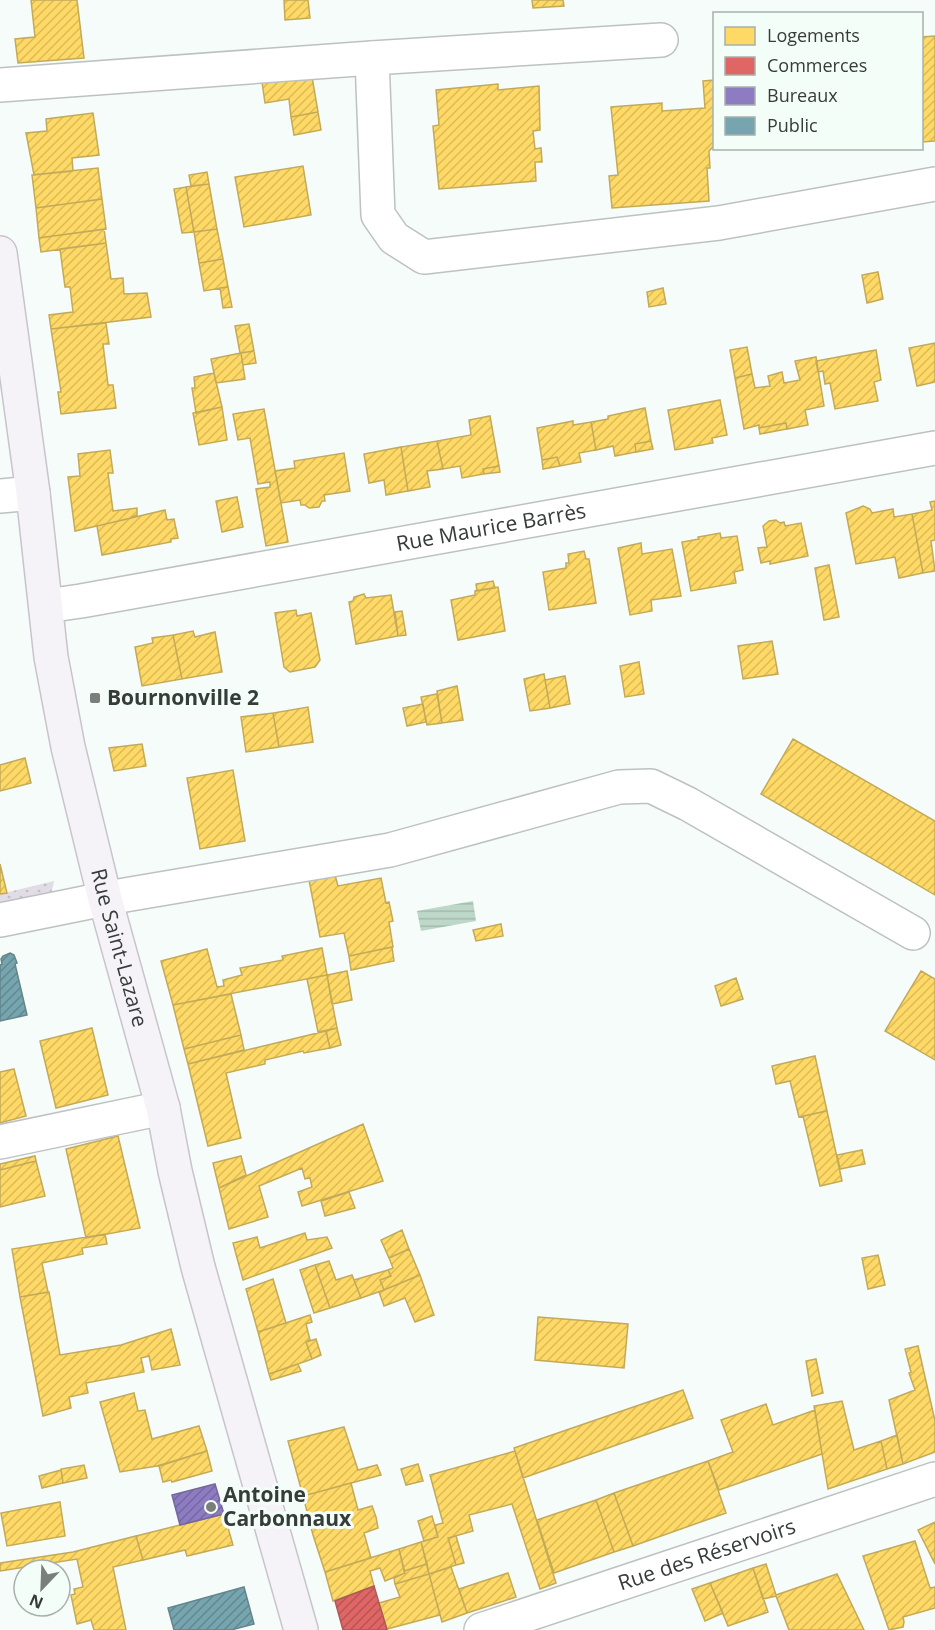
<svg xmlns="http://www.w3.org/2000/svg" width="935" height="1630" font-family="'Open Sans',sans-serif">
	<style>
		.grass { fill: url(#grass-dots) }
		.water { fill: url(#water-rules) }
		.homes { fill: url(#homes-hatch); stroke: #c3aa58; stroke-width: 1.5 }
		.shops { fill: url(#shops-hatch); stroke: #ad5958; stroke-width: 1.5 }
		.offices { fill: url(#offices-hatch); stroke: #74689a; stroke-width: 1.5 }
		.public { fill: url(#public-hatch); stroke: #63858c; stroke-width: 1.5 }
		.lines { fill: none; stroke-linecap: round; stroke-linejoin: round }
		.minor-casing { stroke: #bdc2c0; stroke-width: 36 }
		.major-casing { stroke: #c7c4cb; stroke-width: 36 }
		.minor { stroke: #fefffe; stroke-width: 33 }
		.major { stroke: #f6f3f8; stroke-width: 33 }
		.poi-dot { fill: #7a7f7c; stroke: #f4fef8; stroke-width: 2 }
		.labels { text-anchor: middle; stroke-width: 6; stroke-linejoin: round; paint-order: stroke }
		.street-label { font-size: 21px; fill: #373b39; stroke: #f4fef8 }
		.poi-label { font-size: 21px; font-weight: bold; fill: #373b39; stroke: #f4fef8; text-anchor: start }
	</style>
	<defs>
		<pattern id="grass-dots" width="8" height="8" patternUnits="userSpaceOnUse" patternTransform="scale(1.5)"><rect width="8" height="8" fill="#e1dce6"/><path d="M2 2h.1M6 6h.1" fill="none" stroke="#c2bec6" stroke-width="1.8" stroke-linecap="round"/></pattern>
		<pattern id="water-rules" width="6" height="5" patternUnits="userSpaceOnUse" patternTransform="scale(1.5)"><rect width="6" height="5" fill="#bdd8c9"/><path d="M0 2.5h6" fill="none" stroke="#a3baad"/></pattern>
		<pattern id="homes-hatch" width="6" height="6" patternUnits="userSpaceOnUse" patternTransform="scale(1.5)"><rect width="6" height="6" fill="#ffd966"/><path d="M-1 1l2-2M0 6l6-6M5 7l2-2" fill="none" stroke="#dbbb59"/></pattern>
		<pattern id="shops-hatch" width="6" height="6" patternUnits="userSpaceOnUse" patternTransform="scale(1.5)"><rect width="6" height="6" fill="#e06666"/><path d="M-1 1l2-2M0 6l6-6M5 7l2-2" fill="none" stroke="#b65555"/></pattern>
		<pattern id="offices-hatch" width="6" height="6" patternUnits="userSpaceOnUse" patternTransform="scale(1.5)"><rect width="6" height="6" fill="#8e7cc3"/><path d="M-1 1l2-2M0 6l6-6M5 7l2-2" fill="none" stroke="#75679f"/></pattern>
		<pattern id="public-hatch" width="6" height="6" patternUnits="userSpaceOnUse" patternTransform="scale(1.5)"><rect width="6" height="6" fill="#76a5af"/><path d="M-1 1l2-2M0 6l6-6M5 7l2-2" fill="none" stroke="#62888f"/></pattern>
	</defs>
	<rect width="100%" height="100%" fill="#f6fcf9"/>
	<path class="grass" d="M54,881L51,895L0,906V894Z"/>
	<path class="water" d="M473,901L476,921L421,931L417,911Z"/>
	<path class="homes" d="M31,0H77L84,58L18,63L15,39L35,37Z
		M284,0H308L310,18L285,20Z
		M532,0H563L564,6L533,8Z
		M935,36V141L922,142V37Z
		M311,71L318,112L291,117L289,99L265,103L261,75Z
		M714,80V146L709,151L710,168H707L709,201L612,208L609,176L618,175L611,107L662,103V111L705,108L703,81Z
		M498,84V90L539,86L540,130L533,131L535,149L541,148L542,162H535L536,181L439,189L433,126L439,125L436,90Z
		M318,112L321,130L294,135L291,117Z
		M93,113L99,155L72,158L73,171L34,175L26,133L47,131L46,119Z
		M303,166L311,215L244,227L235,177Z
		M98,168L102,199L36,208L32,175Z
		M207,172L209,184L191,186L189,175Z
		M209,184L217,229L194,232L186,187Z
		M186,187L194,232L182,233L174,189Z
		M102,199L106,229L39,238L36,208Z
		M104,229L106,243L41,252L39,238Z
		M217,229L223,259L199,263L194,232Z
		M106,243L111,279L123,278L124,294L147,293L151,317L51,329L49,315L73,312L70,287H65L60,249Z
		M223,259L228,287L204,291L199,263Z
		M878,272L883,299L867,303L862,275Z
		M228,287L232,307L223,308L220,288Z
		M663,288L666,304L649,307L647,292Z
		M106,323L109,344H103L108,385H113L116,408L61,414L58,392H61L51,329Z
		M249,324L254,351L240,353L235,326Z
		M935,343V382L917,386L909,348Z
		M747,347L752,374L735,378L730,350Z
		M876,350L881,380L874,382L878,401L835,409L830,383L825,384L823,371L818,372L816,361Z
		M254,351L256,363L243,365L241,353Z
		M241,353L245,379L216,383L211,359Z
		M816,357L824,406L805,410L808,425L787,429L786,423L759,428V425L744,429L735,378L752,374L755,388L770,386L768,376L782,372L784,383L800,380L795,361Z
		M214,373L222,407L196,413L192,388H195L194,377Z
		M720,400L727,435L712,438L713,443L675,450L668,410Z
		M222,407L227,440L199,445L193,413Z
		M645,408L651,441L635,444L636,452L615,456L613,446L596,450L591,422L608,419V416Z
		M264,409L288,542L266,546L256,489L270,487V482L258,484L250,438L238,440L233,414Z
		M490,416L499,466L483,469L484,474L462,478L460,466L443,469L437,441L471,435L469,420Z
		M573,421V425L591,422L596,450L579,453L581,462L560,466L557,457L542,460L537,428Z
		M786,423L787,429L760,434L759,428Z
		M437,441L443,469L427,471L430,487L408,491L401,447Z
		M651,441L653,449L636,452L635,444Z
		M401,447L408,491L386,495L384,480L369,483L364,454Z
		M110,450L113,473H108L113,511L137,508V515L132,517V518L75,531L68,477L80,476L78,454Z
		M344,453L350,491L324,495L325,501H322L319,507L309,508L305,505H301L300,500L281,503L275,471L295,468L294,461Z
		M557,457L560,466L543,469L542,460Z
		M499,466L500,472L484,474L483,469Z
		M237,497L243,527L222,532L216,501Z
		M935,501V540L931,541L935,571L923,573L912,514L932,510L930,502Z
		M863,506L870,509L872,513L893,509L894,517L912,514L923,573L899,578L895,557L856,564L846,513Z
		M165,510L167,520L174,519L178,538L171,539V542L102,555L97,526Z
		M776,520L780,523L784,522L785,526L801,523L808,556L770,564V561L761,563L758,548L767,547L763,526L769,521Z
		M720,533L721,538L737,536L743,570L734,572L736,583L691,591L682,542L699,539L698,537Z
		M641,543L642,554L672,549L681,596L651,600L652,611L630,615L618,548Z
		M584,551L586,559H589L596,603L549,610L543,572L566,568V563H569L568,554Z
		M829,565L839,617L824,620L815,568Z
		M493,581L495,588L477,591L476,584Z
		M498,587L505,631L458,640L451,600L475,595V591Z
		M364,594L366,598L391,595L398,636L356,644L349,602L353,601L354,597Z
		M296,610L297,616L311,613L320,660L315,667L290,672L284,667L275,613Z
		M402,611L406,635L398,636L395,612Z
		M193,631L195,637L215,632L222,672L182,679L173,635Z
		M173,635L182,679L142,686L135,647L153,643L152,638Z
		M772,641L778,674L743,679L738,646Z
		M639,662L644,694L625,697L620,666Z
		M544,674L550,708L530,711L524,679Z
		M565,676L570,704L550,708L545,680Z
		M457,686L463,720L442,723L437,691Z
		M437,694L442,723L427,725L421,697Z
		M423,704L426,722L407,726L403,708Z
		M308,707L313,742L279,747L273,713Z
		M273,713L279,747L246,752L241,717Z
		M793,739L935,821V895L761,794Z
		M142,744L146,766L114,771L109,748Z
		M25,758L31,783L0,791V765Z
		M233,770L245,841L200,849L187,778Z
		M0,864L7,893L0,894Z
		M335,875L338,886L381,878L386,903L389,902L393,921L389,922L393,947L349,956L344,933L320,937L309,880Z
		M501,924L503,936L476,941L473,930Z
		M392,947L394,961L351,970L349,956Z
		M322,948L327,975L173,1005L161,961L207,949L217,987L224,986L223,980L242,975L240,968L283,960L282,956Z
		M347,971L352,1000L332,1004L327,975Z
		M921,971L935,979V1060L885,1031Z
		M327,975L337,1028L318,1032L307,979Z
		M736,978L743,999L721,1006L715,986Z
		M231,994L241,1035L184,1049L173,1005Z
		M92,1028L108,1095L56,1108L40,1041Z
		M337,1028L341,1045L330,1048L326,1031Z
		M326,1031L330,1048L304,1053L303,1051L265,1060V1064L226,1073L241,1138L208,1146L188,1064Z
		M241,1035L244,1050L188,1064L184,1049Z
		M815,1056L827,1111L799,1117L790,1081L776,1084L772,1066Z
		M14,1069L26,1116L0,1123V1072Z
		M827,1111L842,1181L820,1186L803,1116Z
		M363,1124L383,1181L302,1206L298,1192L312,1187L310,1178L305,1179L302,1168L259,1186L268,1217L229,1229L219,1188Z
		M118,1136L140,1228L86,1238L66,1149Z
		M862,1150L865,1164L840,1169L837,1155Z
		M35,1156L36,1161L0,1170V1164Z
		M241,1156L246,1175L219,1188L213,1163Z
		M36,1161L45,1196L0,1207V1170Z
		M349,1192L355,1208L325,1216L321,1201Z
		M402,1230L409,1249L389,1258L381,1240Z
		M305,1233L307,1240L327,1237L332,1248L243,1280L233,1243L257,1237L260,1248Z
		M105,1234L107,1244L82,1248L83,1254L42,1263L48,1292L20,1297L12,1249Z
		M409,1249L420,1275L384,1290L380,1280L391,1276L388,1270L393,1268L389,1258Z
		M878,1255L885,1285L868,1289L862,1258Z
		M329,1261L336,1280L352,1275L361,1298L330,1308L315,1265Z
		M315,1265L330,1308L314,1313L300,1270Z
		M388,1270L391,1276L380,1280L384,1290L361,1298L354,1280Z
		M420,1275L434,1315L415,1322L405,1298L384,1306L379,1292Z
		M273,1279L286,1323L258,1332L246,1289Z
		M49,1292L60,1355L121,1345L171,1329L180,1365L152,1370L149,1356L141,1358L144,1372L86,1383L88,1393L69,1397L71,1408L43,1416L20,1297Z
		M310,1315L312,1322L306,1324L310,1340L306,1342L312,1359L269,1374L258,1332Z
		M538,1317L628,1324L624,1368L535,1360Z
		M316,1339L321,1355L312,1359L306,1342Z
		M918,1346L935,1421V1452L903,1464L889,1400L915,1390L909,1373L911,1372L905,1349Z
		M816,1359L823,1393L812,1396L806,1361Z
		M298,1364L301,1371L271,1380L269,1374Z
		M683,1390L693,1418L523,1478L514,1448Z
		M134,1393L138,1411L145,1410L152,1439L199,1426L207,1451L157,1466L120,1472L100,1402Z
		M842,1401L854,1450L881,1441L887,1469L828,1489L814,1406Z
		M766,1404L773,1425L815,1410L822,1454L719,1490L708,1461L733,1452L721,1420Z
		M344,1427L358,1470L377,1465L381,1475L303,1496L288,1441Z
		M897,1435L903,1464L887,1469L881,1441Z
		M207,1451L212,1471L172,1482L171,1480L163,1482L159,1466Z
		M515,1451L556,1583L540,1589L512,1504L469,1515L473,1531L448,1538L456,1565L429,1574L421,1542L438,1537L435,1525L443,1523L430,1475Z
		M708,1461L726,1513L633,1546L614,1493Z
		M418,1464L423,1481L406,1485L401,1469Z
		M84,1465L87,1478L63,1483L61,1469Z
		M61,1470L63,1483L42,1488L39,1476Z
		M351,1483L358,1510L372,1506L376,1517L378,1528L364,1533L371,1558L325,1572L313,1535L303,1496Z
		M614,1493L633,1546L614,1552L596,1500Z
		M596,1500L614,1552L554,1573L537,1520Z
		M60,1502L65,1536L7,1546L1,1513Z
		M224,1514L233,1545L187,1556L185,1550L143,1560L136,1536Z
		M432,1516L438,1537L424,1541L418,1521Z
		M935,1522V1564L918,1530Z
		M136,1536L143,1560L113,1567L126,1630H94L91,1620L77,1624L71,1595L75,1594L74,1589L83,1587L77,1559L0,1571V1563L73,1552Z
		M456,1536L464,1563L456,1565L448,1538Z
		M915,1541L930,1588L935,1587V1608L903,1617L904,1622L903,1627L889,1630L863,1556Z
		M421,1542L427,1564L404,1571L399,1549Z
		M399,1549L405,1573L385,1581L380,1568L370,1571L374,1586L333,1601L325,1572Z
		M427,1564L429,1574L395,1584L394,1578L405,1573L404,1571Z
		M766,1564L776,1595L837,1574L864,1630H789L776,1596L763,1599L753,1568Z
		M451,1567L467,1613L442,1622L429,1574Z
		M753,1568L768,1612L728,1626L710,1583Z
		M508,1573L516,1597L467,1613L459,1589Z
		M429,1574L440,1615L387,1629L379,1603L400,1597L395,1584Z
		M710,1583L723,1613L705,1621L692,1589Z"/>
	<path class="shops" d="M374,1586L387,1630H343L335,1601Z"/>
	<path class="offices" d="M215,1484L224,1514L180,1525L172,1495Z"/>
	<path class="public" d="M10,953L14,955L17,963L15,964L27,1015L0,1021V965L2,964L1,959L3,956Z
		M244,1587L254,1624L231,1630H174L168,1608Z"/>
	<g class="lines">
		<defs>
			<g id="minor">
				<path d="M372,58L378,215L394,238L424,257L719,223L935,184"/>
				<path d="M0,85L372,58L661,40"/>
				<path d="M0,496L33,493"/>
				<path id="s1" d="M46,606L81,601L935,448"/>
				<path d="M0,920L119,896L390,850L619,787L651,786L688,804L913,933"/>
				<path d="M0,1142L163,1108"/>
				<path id="s2" d="M481,1630L935,1479"/>
			</g>
			<g id="major">
				<path id="s3" d="M0,253L33,493L51,657L68,747L105,899L163,1108L175,1171L198,1267L301,1630"/>
			</g>
		</defs>
		<use href="#minor" class="minor-casing"/>
		<use href="#major" class="major-casing"/>
		<use href="#minor" class="minor"/>
		<use href="#major" class="major"/>
	</g>
	<g class="poi-dot">
		<rect x="89" y="692" width="12" height="12" rx="3"/>
		<circle cx="211" cy="1507" r="6"/>
	</g>
	<g class="labels">
		<g class="street-label">
			<text dy="7" stroke="none"><textPath href="#s1" startOffset="452">Rue Maurice Barrès</textPath></text>
			<text dy="7" stroke="none"><textPath href="#s3" startOffset="706">Rue Saint-Lazare</textPath></text>
			<text dy="7" stroke="none"><textPath href="#s2" startOffset="238">Rue des Réservoirs</textPath></text>
		</g>
		<g class="poi-label">
			<text x="107" y="705">Bournonville 2</text>
			<text x="223" y="1502">Antoine<tspan x="223" dy="24">Carbonnaux</tspan></text>
		</g>
	</g>
	<rect x="713" y="12" width="210" height="138" fill="#f4fef8" stroke="#a8b0ac" stroke-width="1.5"/>
	<rect x="725" y="27" width="30" height="18" fill="#ffd966" stroke="#a8b0ac" stroke-width="1.5"/>
	<text x="767" y="42" font-size="18" fill="#373b39">Logements</text>
	<rect x="725" y="57" width="30" height="18" fill="#e06666" stroke="#a8b0ac" stroke-width="1.5"/>
	<text x="767" y="72" font-size="18" fill="#373b39">Commerces</text>
	<rect x="725" y="87" width="30" height="18" fill="#8e7cc3" stroke="#a8b0ac" stroke-width="1.5"/>
	<text x="767" y="102" font-size="18" fill="#373b39">Bureaux</text>
	<rect x="725" y="117" width="30" height="18" fill="#76a5af" stroke="#a8b0ac" stroke-width="1.5"/>
	<text x="767" y="132" font-size="18" fill="#373b39">Public</text>
	<g transform="translate(42 1588) rotate(203)"><circle r="28" fill="#f4fef8" stroke="#a8b0ac" stroke-width="1.5"/>
	<path d="M0-4.5L10 22L0 15L-10 22Z" fill="#7a7f7c"/>
	<text y="-9" font-size="16" font-weight="bold" text-anchor="middle" fill="#373b39">N</text>
	</g>
</svg>
